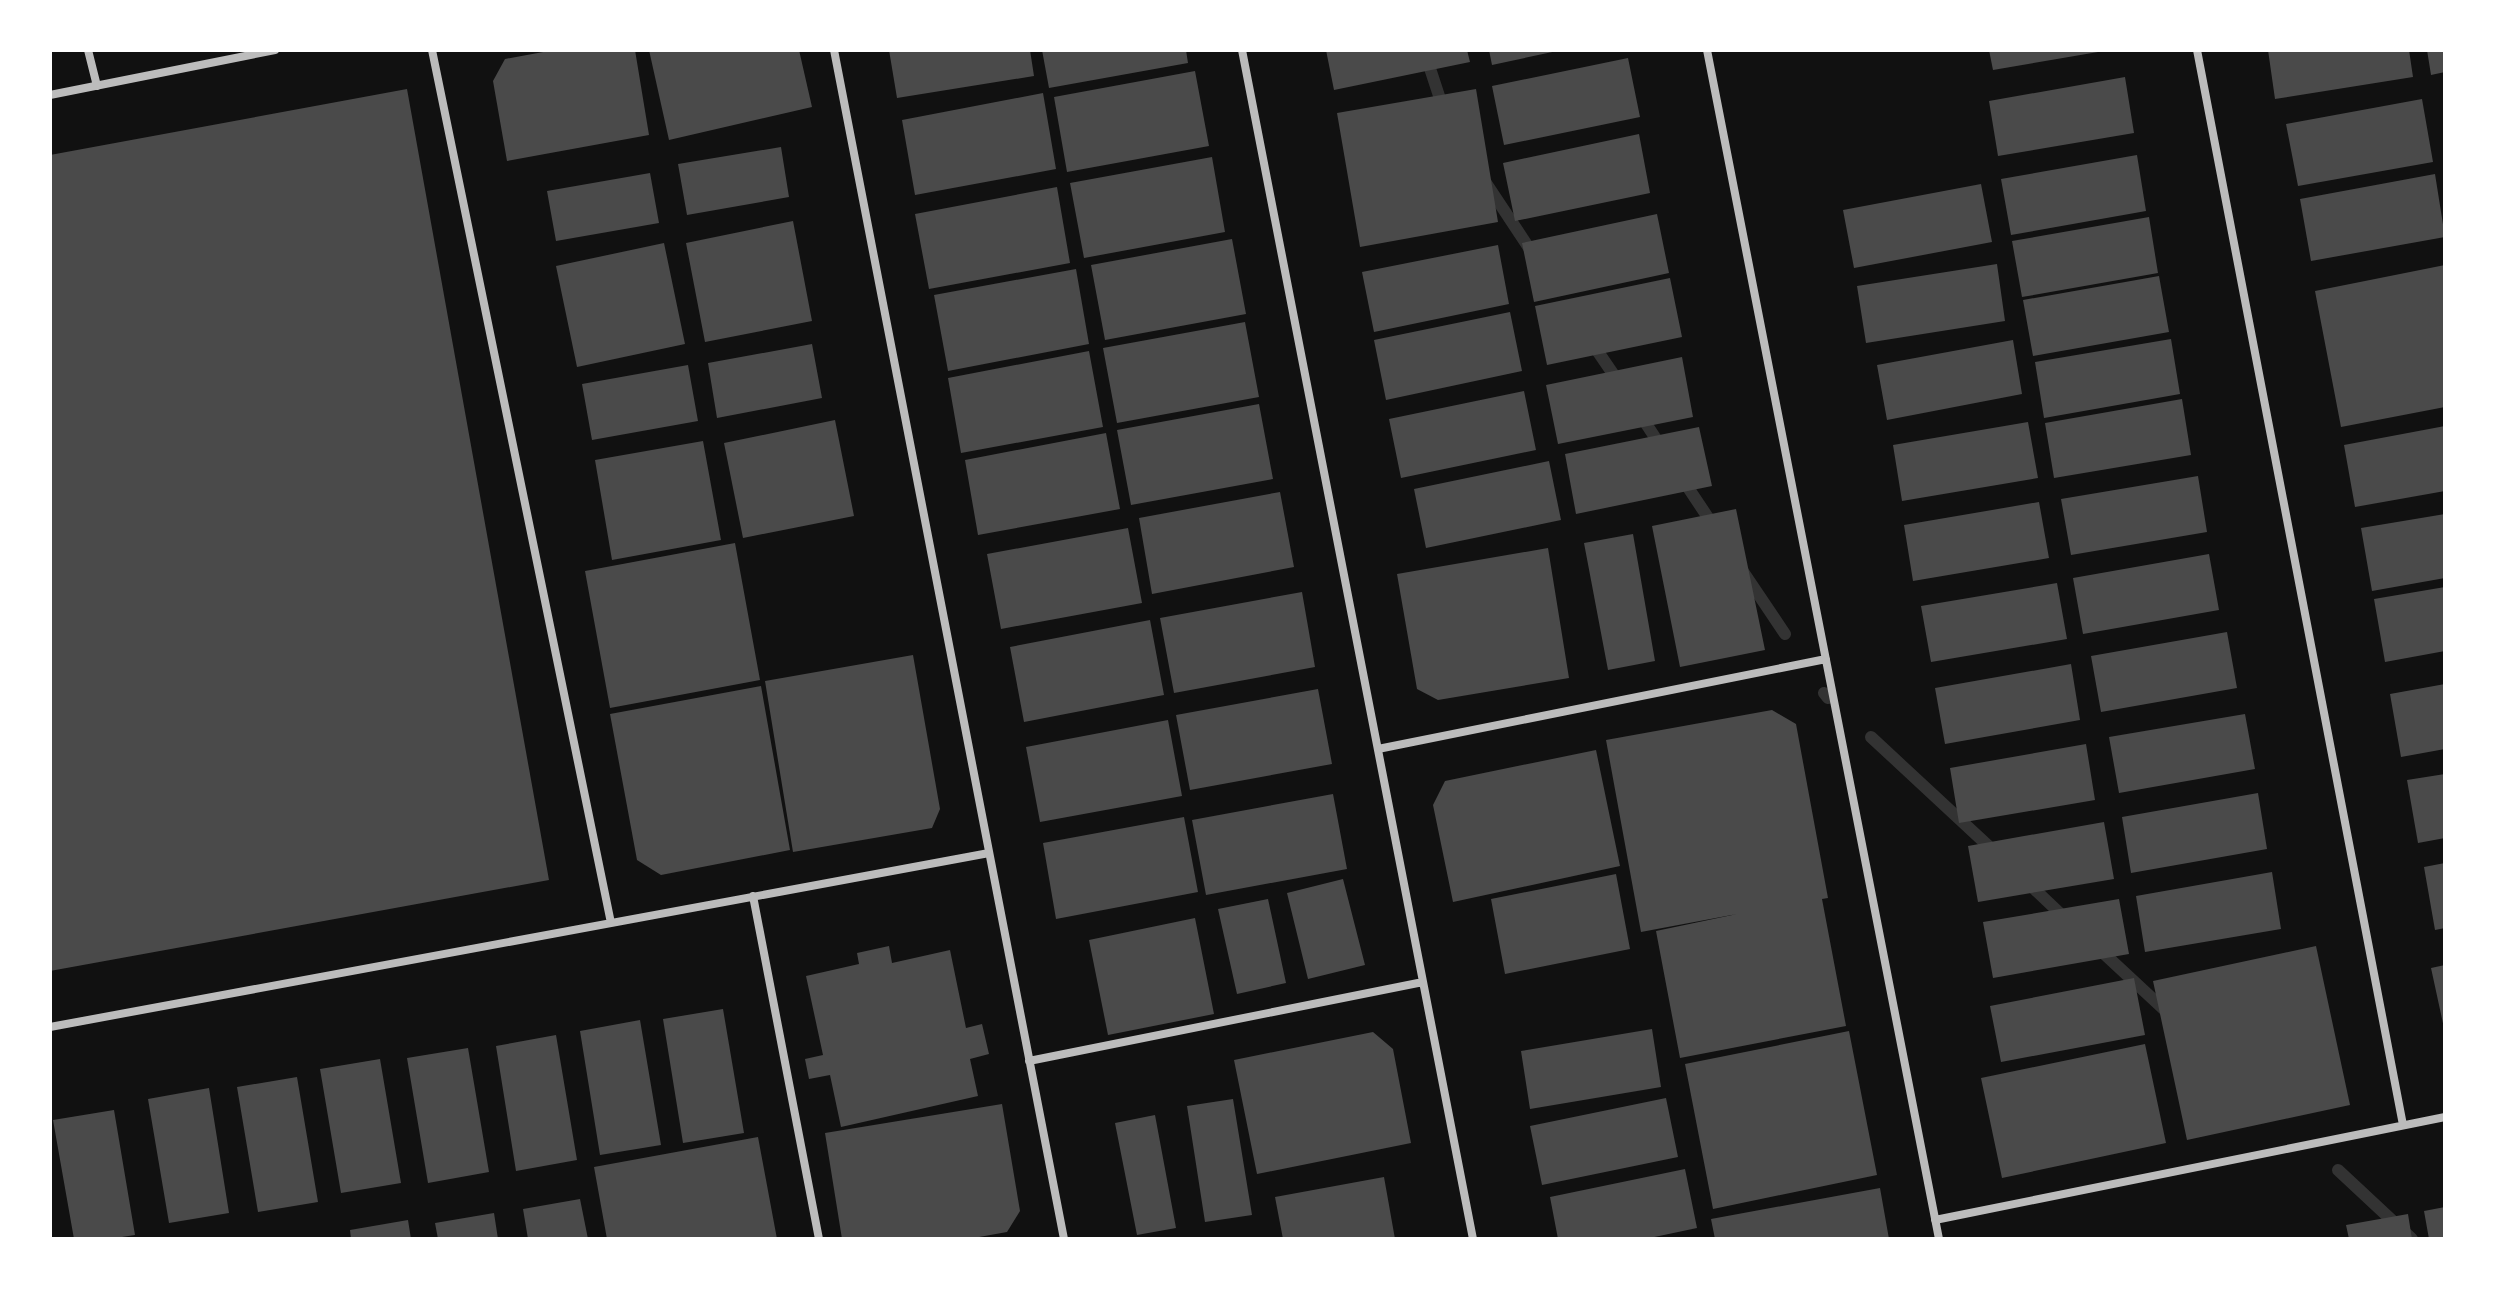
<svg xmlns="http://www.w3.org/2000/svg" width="2495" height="1289" font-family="Poppins,sans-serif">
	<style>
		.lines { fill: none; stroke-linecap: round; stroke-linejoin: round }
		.stream { stroke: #333; stroke-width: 12 }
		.building { fill: #4a4a4a }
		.minor { stroke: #bcbcbc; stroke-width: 8 }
	</style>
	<rect width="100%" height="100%" fill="#111"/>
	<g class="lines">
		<path class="stream" d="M1424,50L1443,108
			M1486,183L1533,254
			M1592,343L1620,384
			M1639,413L1662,448
			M1683,480L1715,528
			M1742,570L1785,634
			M1824,693L1828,698
			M1871,737L1997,854
			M2028,883L2067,920
			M2098,948L2170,1015
			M2338,1170L2412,1239"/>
	</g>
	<path class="building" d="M554,50H635L649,135L507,161L493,81L505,59Z
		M649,50H799L812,107L669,140Z
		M889,50H1030L1034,76L897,98Z
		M1042,50H1186L1188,63L1049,88Z
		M1326,50H1467L1470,62L1334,90Z
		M1489,50H1557V51L1492,65Z
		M1989,50H2098V52L1993,70Z
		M2268,50H2409L2413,77L2275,99Z
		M2427,50H2445V72L2431,75Z
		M1628,58L1640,117L1504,145L1492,86Z
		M1195,71L1209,146L1067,172L1054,97Z
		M2125,77L2134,133L1998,156L1989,101Z
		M407,89L549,880L50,971V155Z
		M1476,89L1498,222L1360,247L1337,113Z
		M1043,93L1056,169L915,195L902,120Z
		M2422,99L2433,162L2298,186L2286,124Z
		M1639,134L1650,193L1515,221L1503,163Z
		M781,147L789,197L687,215L678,164Z
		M2137,155L2146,211L2011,235L2001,179Z
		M1212,157L1225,232L1084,258L1070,183Z
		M650,173L659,223L556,241L547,191Z
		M2435,174L2445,237L2311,261L2300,199Z
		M1981,184L1992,242L1854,268L1843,210Z
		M1057,187L1070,263L929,289L915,214Z
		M1657,214L1669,273L1534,302L1522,243Z
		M2149,217L2158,273L2022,297L2012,241Z
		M793,221L812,321L705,342L686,243Z
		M1232,239L1246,314L1105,340L1091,265Z
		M664,243L685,344L577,367L556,266Z
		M1498,245L1509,304L1374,332L1362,272Z
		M1997,264L2005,321L1866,343L1857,286Z
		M2445,265V407L2341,427L2315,291Z
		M1076,269L1089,344L948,371L934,295Z
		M2159,276L2169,332L2033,356L2023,300Z
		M1670,278L1682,337L1547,365L1535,306Z
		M1510,312L1522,371L1386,400L1374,340Z
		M1245,322L1259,397L1117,423L1103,348Z
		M2171,339L2180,394L2044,418L2035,362Z
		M2013,340L2022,394L1887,420L1877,365Z
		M812,344L822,398L717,418L708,363Z
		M1089,351L1103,427L961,453L948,378Z
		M1682,357L1693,417L1558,444L1546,385Z
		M688,365L698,421L592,440L582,384Z
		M1524,391L1536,450L1401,478L1389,419Z
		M2182,399L2191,455L2054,478L2045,423Z
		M1259,404L1273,479L1131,505L1117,430Z
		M835,420L854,516L743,538L724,443Z
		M2028,422L2038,478L1902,501L1893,445Z
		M2445,426V491L2355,507L2344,445Z
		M1699,427L1712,486L1576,514L1565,454Z
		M1106,433L1120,509L978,535L965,460Z
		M703,441L721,540L612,560L595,460Z
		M1549,461L1561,520L1426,548L1414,489Z
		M2198,476L2207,532L2071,555L2061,499Z
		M1280,492L1294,567L1152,594L1139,518Z
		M2039,502L2049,558L1913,581L1904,525Z
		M1736,509L1765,650L1680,667L1652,526Z
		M2445,514V578L2372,591L2361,528Z
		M1128,528L1142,603L1001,629L987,554Z
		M1633,534L1655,661L1608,670L1584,543Z
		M735,543L760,680L610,708L585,571Z
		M1548,548L1569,678L1438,700L1417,689L1397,574Z
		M2209,554L2219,610L2083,634L2073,578Z
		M2057,583L2067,639L1931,662L1921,606Z
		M2445,587V651L2385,662L2374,599Z
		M1302,592L1315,667L1174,693L1160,618Z
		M1150,620L1164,695L1024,722L1010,647Z
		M2227,632L2237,688L2101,712L2091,656Z
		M913,655L940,809L932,828L793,852L765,681Z
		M2071,664L2080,720L1945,744L1935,688Z
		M2445,684V749L2401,757L2390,694Z
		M761,686L790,850L661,875L637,860L610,714Z
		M1318,689L1332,764L1190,790L1176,715Z
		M1772,710L1796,724L1828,898L1822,899L1846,1026L1680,1058L1656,931L1737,914L1641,932L1606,740Z
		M2245,714L2255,769L2119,793L2109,737Z
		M1168,720L1182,796L1040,822L1026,747Z
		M2086,744L2095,800L1959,823L1950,768Z
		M1596,750L1620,866L1453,902L1433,805L1445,781Z
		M2445,774V838L2418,843L2407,780Z
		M2258,793L2267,849L2131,873L2122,817Z
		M1333,794L1347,869L1206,895L1192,820Z
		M1184,817L1198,892L1056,919L1043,843Z
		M2104,822L2114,879L1978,902L1968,846Z
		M2445,863V928L2435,930L2424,867Z
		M2272,872L2281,929L2145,952L2136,896Z
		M1616,874L1630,949L1505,974L1491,899Z
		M1343,879L1365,965L1308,979L1287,893Z
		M1268,899L1286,983L1237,994L1218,909Z
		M2119,899L2129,954L1993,978L1983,922Z
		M1195,918L1214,1014L1108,1035L1089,940Z
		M889,946L892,963L950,950L966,1028L982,1024L989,1054L970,1059L978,1096L841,1127L830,1075L809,1079L805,1059L823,1055L806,976L859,964L857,953Z
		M2316,946L2350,1105L2187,1140L2153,981Z
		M2445,965V1028H2444L2431,968Z
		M2134,978L2145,1035L2001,1062L1990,1006Z
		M723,1009L744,1133L683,1143L663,1019Z
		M640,1020L661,1145L600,1155L580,1031Z
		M1652,1029L1661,1087L1530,1109L1521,1051Z
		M1849,1031L1877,1175L1713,1209L1685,1064Z
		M1373,1032L1393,1049L1411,1143L1257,1174L1234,1060Z
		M556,1035L577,1160L516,1171L496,1046Z
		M2145,1044L2166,1143L2002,1178L1981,1078Z
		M468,1048L489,1172L428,1183L407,1058Z
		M380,1059L401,1183L341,1193L320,1069Z
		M297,1077L318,1202L258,1212L237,1087Z
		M209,1088L229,1213L169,1223L148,1099Z
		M1666,1098L1678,1157L1542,1185L1530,1126Z
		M1233,1099L1252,1215L1205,1222L1187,1106Z
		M1002,1104L1020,1211L1007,1232L968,1239H842L825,1133Z
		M114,1110L135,1235L109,1239H74L53,1120Z
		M1155,1115L1176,1228L1137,1235L1115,1123Z
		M758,1137L777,1239H607L594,1167Z
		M1685,1169L1697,1228L1645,1239H1558L1550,1197Z
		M1384,1177L1395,1239H1283L1275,1197Z
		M1880,1188L1889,1239H1715L1711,1219Z
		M580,1199L588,1239H528L523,1209Z
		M2445,1207V1239H2429L2424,1211Z
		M494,1213L498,1239H438L435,1223Z
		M2408,1214L2412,1239H2349L2346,1225Z
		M408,1220L411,1239H351L350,1230Z"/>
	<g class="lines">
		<path class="minor" d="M88,50L97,86
			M432,50L611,923
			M834,50L1064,1239
			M1242,50L1473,1239
			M1707,50L1939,1239
			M2197,50L2403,1125
			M50,95L275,50
			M1378,749L1826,659
			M753,896L819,1239
			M50,1027L989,853
			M1029,1061L1423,982
			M1935,1220L2445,1117"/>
	</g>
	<rect width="2495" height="1289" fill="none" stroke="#ffffff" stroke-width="104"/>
</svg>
